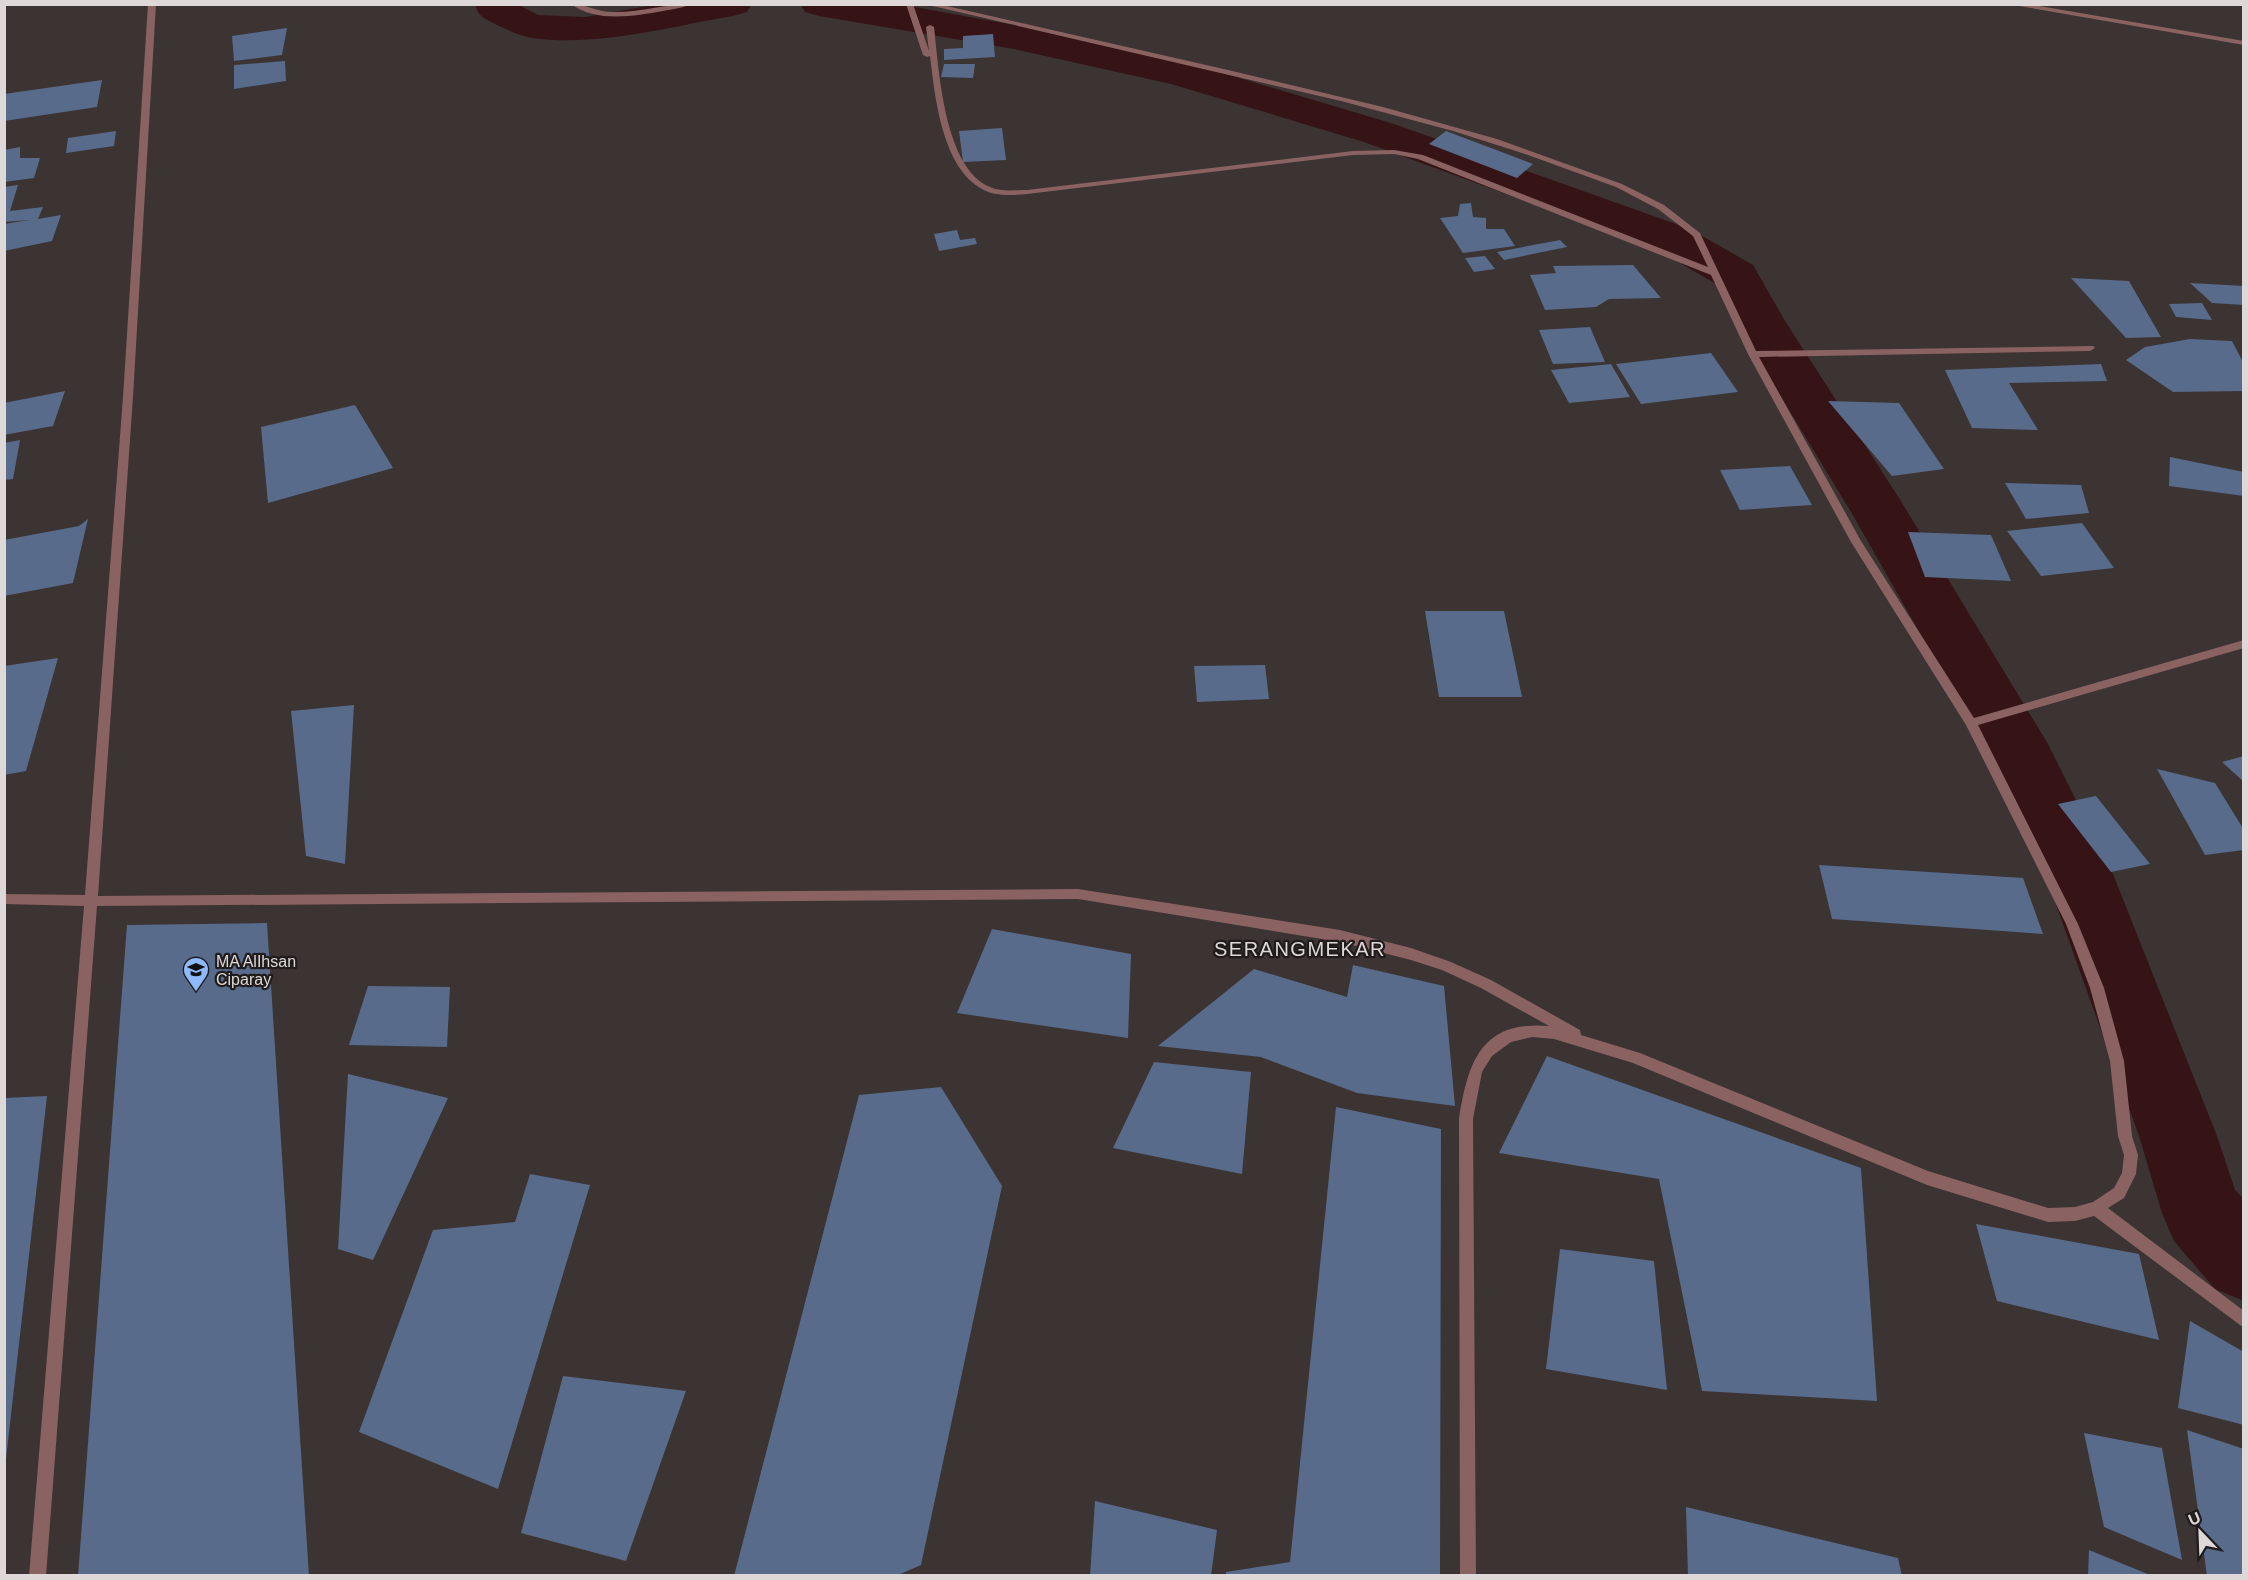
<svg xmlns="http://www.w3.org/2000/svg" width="2248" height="1580" font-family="Helvetica,sans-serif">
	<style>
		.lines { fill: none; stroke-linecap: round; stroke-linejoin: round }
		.canal { fill: #361415; fill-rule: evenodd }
		.building { fill: #586b8a }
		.street { fill: #8a6261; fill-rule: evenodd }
		.labels { text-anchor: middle; stroke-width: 4.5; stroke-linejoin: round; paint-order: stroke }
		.poi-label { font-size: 16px; fill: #dfd8d8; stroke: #201c1c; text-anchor: start }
		.quarter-label { font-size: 20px; letter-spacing: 1.5px; fill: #dfd8d8; stroke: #201c1c }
	</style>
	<rect width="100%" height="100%" fill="#3c3333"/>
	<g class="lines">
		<path class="canal" d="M476,4H517L538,15L585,17L660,4H752L747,12L733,16C667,27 598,47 532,38C519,36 508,30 497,25C488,20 476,17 476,4Z
			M800,4H898L1014,25L1196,65L1394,124L1690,229L1753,265L1785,321L1899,498L2048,744L2113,874L2217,1136L2235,1190L2244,1199V1301L2215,1289L2174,1241L2162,1213L2139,1136L2045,874L1987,751L1851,512L1735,321L1716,284L1656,249L1364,142L1171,84L1014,49L819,16L805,12Z"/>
	</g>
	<path class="building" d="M287,28L282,55L234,61L232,36Z
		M993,34L995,57L944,60V49L963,48V36Z
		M285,61L286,81L234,89V65Z
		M944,64H975L973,78L941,77Z
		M102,80L97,107L4,121V94Z
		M1002,128L1006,160L963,162L959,131Z
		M116,131L114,146L66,153L68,138Z
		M1446,131L1533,164L1517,178L1429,144Z
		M20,147V158H40L34,178L4,182V150Z
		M18,185L10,211L43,207L38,219L61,215L52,241L4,251V224L29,220L4,222V187Z
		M1471,203L1473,217L1486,218V229H1504L1515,246L1463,253L1440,218L1458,216L1460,204Z
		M957,230L960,240L975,238L977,244L939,251L934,234Z
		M1560,240L1567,247L1504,260L1497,252Z
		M1485,256L1495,269L1474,272L1465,258Z
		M1633,265L1661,298L1609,299L1596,307L1545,310L1530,275L1556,273L1553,266Z
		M2071,278L2129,281L2161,337L2126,338Z
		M2190,283L2244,286V305L2212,303Z
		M2202,303L2212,320L2176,317L2169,304Z
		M1590,327L1605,362L1553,364L1539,330Z
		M2190,339L2232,341L2244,364V391L2173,392L2126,360L2145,347Z
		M1711,353L1738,392L1641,404L1616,364Z
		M1611,364L1630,397L1569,403L1551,370Z
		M2101,364L2107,381L2009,383L2038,430L1972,428L1945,370Z
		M65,391L53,426L4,435V403Z
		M1828,401L1899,403L1944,469L1892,476Z
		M355,405L393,468L268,503L261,427Z
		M20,440L13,479L4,480V443Z
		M2170,457L2244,472V496L2169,486Z
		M1790,466L1812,505L1740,510L1720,470Z
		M2005,483L2081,485L2089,513L2026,519Z
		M88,519L73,583L4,596V540L79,526Z
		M2082,523L2114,568L2041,576L2007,531Z
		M1908,532L1991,535L2011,581L1925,577Z
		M1425,611H1504L1522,697H1439Z
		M58,658L26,771L4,775V666Z
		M1265,665L1269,699L1197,702L1194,666Z
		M354,705L345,864L306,856L291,711Z
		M2244,756V782L2222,762Z
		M2157,769L2215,783L2244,830V850L2205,855Z
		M2096,796L2150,864L2111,872L2058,804Z
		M1819,865L2023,878L2043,934L1832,919Z
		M267,923L309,1576H78L127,925Z
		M992,929L1131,954L1128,1038L957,1013Z
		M1353,965L1444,986L1455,1106L1357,1093L1261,1057L1158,1046L1254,969L1347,997Z
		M368,986L450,987L447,1047L349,1045Z
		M1547,1056L1861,1168L1877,1401L1702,1391L1659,1179L1499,1153Z
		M1154,1062L1251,1072L1242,1174L1113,1148Z
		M348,1074L448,1098L373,1260L338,1249Z
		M941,1087L1002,1186L921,1565L896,1576H734L859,1095Z
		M47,1096L6,1459H4V1098Z
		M1336,1107L1441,1129L1440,1576H1226V1572L1290,1562Z
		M530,1174L590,1185L498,1489L359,1432L433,1230L515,1222Z
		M1976,1224L2139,1254L2159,1340L1997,1301Z
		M1560,1249L1654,1261L1667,1390L1546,1369Z
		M2190,1321L2244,1352V1425L2178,1408Z
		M563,1376L686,1391L626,1561L521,1533Z
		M2187,1430L2244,1449V1576H2207Z
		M2084,1433L2162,1448L2182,1560L2104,1527Z
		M1095,1501L1217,1530L1211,1576H1090Z
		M1686,1507L1898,1558L1902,1576H1688Z
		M2089,1550L2150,1575V1576H2088Z"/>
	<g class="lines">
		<path class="street" d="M148,4H156L133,397L98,896L1078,889L1340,930L1411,948L1451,962L1491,980L1580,1030L1581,1035L1640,1053L1928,1171L2048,1208L2075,1207L2093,1202L2114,1188L2122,1173L2124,1155L2118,1136L2110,1061L2090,988L2066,924L1966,725L1851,542L1748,354L1711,275L1418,159L1394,154L1353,155L1027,194C1013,195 995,197 982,189C942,167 935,97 930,56L927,57L923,55L906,4H913L929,51L926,27L930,25L934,27C939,70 944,168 990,187C1001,192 1015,190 1027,190L1353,151L1394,150L1423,155L1708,267L1693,236L1658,209L1616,187L1528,155L1453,131L1341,101L924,4H938L1228,70L1383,107L1497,139L1622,184L1664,205L1700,233L1756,351L2093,346L2095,348L2090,351L1759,357L1861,541L1974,718L2244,640V648L1978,725L2078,924L2104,988L2124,1061L2132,1136L2138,1155L2136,1174L2124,1198L2108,1208L2244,1311V1328L2094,1216L2075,1221L2048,1222L1927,1185L1633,1063L1554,1039L1532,1037L1511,1042L1492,1056L1482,1072L1473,1119L1476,1576H1460L1459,1119C1468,1062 1481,1020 1549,1026L1481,988L1442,970L1411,960L1340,942L1078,899L97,906L46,1576H29L84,906L4,904V894L85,895L123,397Z
			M571,4C585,4 597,12 612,12C639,13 664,4 691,4C683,8 673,9 663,11C634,16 597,23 571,4Z
			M2008,4H2027L2244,41V45Z"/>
	</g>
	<defs>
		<symbol id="school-pin" viewBox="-11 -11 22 30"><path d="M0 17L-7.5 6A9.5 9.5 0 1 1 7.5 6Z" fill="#8eb9fc" stroke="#201c1c"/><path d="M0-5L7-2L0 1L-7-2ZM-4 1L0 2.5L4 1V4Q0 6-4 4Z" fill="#111"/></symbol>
	</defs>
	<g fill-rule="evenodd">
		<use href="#school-pin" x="181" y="955" width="30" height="40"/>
	</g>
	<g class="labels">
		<g class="poi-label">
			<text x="216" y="967">MA AlIhsan<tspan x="216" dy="18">Ciparay</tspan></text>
		</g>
		<g class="quarter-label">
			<text x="1300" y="956">SERANGMEKAR</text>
		</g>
	</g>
	<rect width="2248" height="1580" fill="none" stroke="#dfd8d8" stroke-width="12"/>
	<g transform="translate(2200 1532) rotate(337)" stroke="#201c1c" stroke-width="4.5" paint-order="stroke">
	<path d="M0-4.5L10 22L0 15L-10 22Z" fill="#dfd8d8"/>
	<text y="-9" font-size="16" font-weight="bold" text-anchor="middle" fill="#dfd8d8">U</text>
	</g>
</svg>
